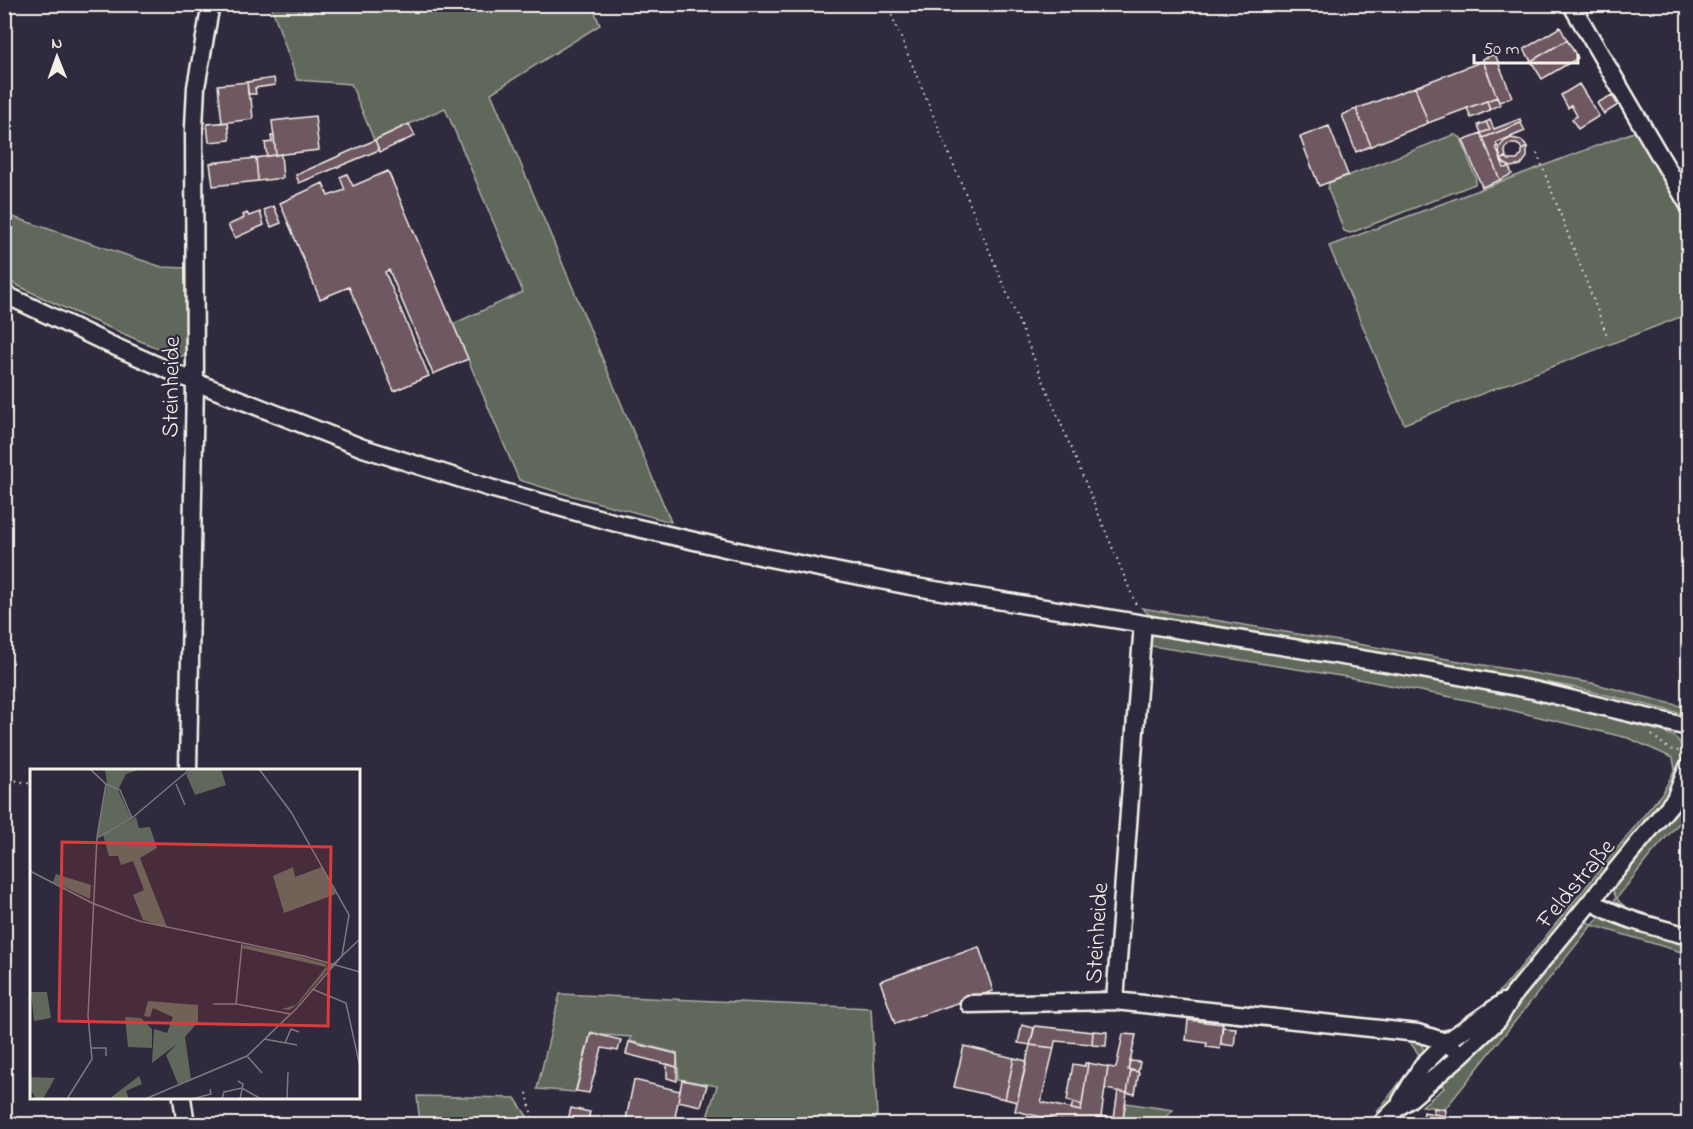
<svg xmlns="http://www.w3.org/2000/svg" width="1693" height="1129" font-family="'Indie Flower',sans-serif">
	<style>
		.green { fill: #60685b; stroke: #aaaca2; stroke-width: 1.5 }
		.building { fill: #705964; stroke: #f4f1e8; stroke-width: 1.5 }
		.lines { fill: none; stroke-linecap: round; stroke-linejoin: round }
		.minor-casing { stroke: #f4f1e8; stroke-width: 21 }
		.path { stroke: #f4f1e8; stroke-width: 2; stroke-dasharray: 1.5 4.5; stroke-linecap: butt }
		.minor { stroke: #2f2a3d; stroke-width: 16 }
		.labels { text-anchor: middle; stroke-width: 4.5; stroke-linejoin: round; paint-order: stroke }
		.street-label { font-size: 24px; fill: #f4f1e8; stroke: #2f2a3d }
		.inset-road { fill: none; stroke: #7e7a81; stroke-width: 1.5 }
		.view { fill: #d93c3b; fill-opacity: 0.15; stroke: #d93c3b; stroke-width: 3 }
		.inset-edge { fill: none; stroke: #f4f1e8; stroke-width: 3 }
	</style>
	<rect width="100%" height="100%" fill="#2f2a3d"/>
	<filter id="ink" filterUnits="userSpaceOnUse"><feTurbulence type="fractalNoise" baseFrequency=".0167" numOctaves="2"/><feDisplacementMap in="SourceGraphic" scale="12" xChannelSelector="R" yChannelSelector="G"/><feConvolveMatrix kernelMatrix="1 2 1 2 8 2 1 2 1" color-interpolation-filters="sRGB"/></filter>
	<g filter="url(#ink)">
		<path class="green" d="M271,5H592L600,25L491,93L671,522L558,492L519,480L453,324L523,292L445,108L374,140L351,84L297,80Z
			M1639,130L1688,213V314L1404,424L1329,246Z
			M1453,135H1456L1461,138L1476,179L1475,184L1353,232L1350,233L1344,231L1328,189L1329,183Z
			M4,214L162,267L187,268L189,350L185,355L179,357C120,333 61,308 5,279Z
			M1142,608L1592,683L1688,708V715L1577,688L1393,654L1150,615Z
			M1151,633L1479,684L1664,732C1668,734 1674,736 1677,739C1692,755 1676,778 1668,793L1505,995L1459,1028L1443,1033L1403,1026L1440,1030L1449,1029L1492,999L1511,979L1663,792L1675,769L1673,758L1628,738L1472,701L1347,677L1145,645Z
			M1688,798V813L1648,858L1617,898C1624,914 1672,922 1688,927V931L1617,907L1614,901L1616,898L1612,888L1675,812Z
			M1582,917L1592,925L1600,917L1688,943V954L1592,925L1445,1109L1422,1106L1444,1088L1439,1081Z
			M560,994L871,1008L877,1116L871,1124H705L717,1086L679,1079L677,1053L630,1041L631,1037L604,1035L591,1032L575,1092L537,1089Z
			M1406,1037L1420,1042L1425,1052L1423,1060L1382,1116L1377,1112L1420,1056Z
			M417,1096L515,1098L532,1124H420Z
			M1126,1103L1173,1110L1158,1124H1122Z"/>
		<path class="building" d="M1560,27L1567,40L1531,61L1524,49Z
			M1567,40L1578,58L1542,79L1531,61Z
			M1495,54L1512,97L1499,102L1482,59Z
			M1483,61L1497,97L1428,123L1415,87Z
			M274,78L275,85L255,88L256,94H248L247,82Z
			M247,82L249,99H251L253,119L222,123L218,85Z
			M1579,84L1599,116L1578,129L1572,119L1577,116L1571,105L1568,108L1561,95Z
			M1415,87L1428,123L1371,146L1356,109Z
			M1612,95L1618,105L1604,114L1597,103Z
			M1497,97L1500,105L1490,109L1487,101Z
			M1487,101L1490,110L1471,118L1467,108Z
			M1356,109L1371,146L1356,152L1342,115Z
			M315,116L319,150L276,155L272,121Z
			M1520,119L1521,123L1483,138L1481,133L1490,130L1486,122L1490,120L1494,129Z
			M228,122L230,140L209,142L207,124Z
			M1486,122L1490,130L1481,133L1478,125Z
			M1521,123L1525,131L1496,143L1498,147H1496L1504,168L1509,167L1512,174L1500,180L1483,138Z
			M409,124L415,136L380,152L375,140Z
			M1329,126L1348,175L1319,186L1300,137Z
			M1481,133L1500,180L1482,187L1463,140Z
			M271,136H274L276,155L267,156L265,143L272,142Z
			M1511,138L1521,140L1527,147L1522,150L1520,146L1516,144H1510L1506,147L1505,152L1506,157L1501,160L1499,152L1500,146L1505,141Z
			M375,140L379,150L299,183L296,175Z
			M1527,147V157L1521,165L1511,167L1505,164L1501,160L1506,157L1509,160H1517L1522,154V150Z
			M281,154L283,178L258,181L256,158Z
			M256,158L258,181L213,186L210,163Z
			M388,171L468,359L433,374L389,270L385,272L429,376L394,391L349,287L320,299L280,203L323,183L328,196L345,190L340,177L347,174L353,186Z
			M274,206L281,223L271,227L264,210Z
			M260,212L264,225L235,238L228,225L244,218L243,215L247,213L249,216Z
			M979,947L993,991L895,1024L880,981Z
			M1188,1020L1223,1024L1220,1049L1206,1047L1207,1043L1186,1040Z
			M1022,1025L1034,1028L1030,1045L1018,1043Z
			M1035,1026L1093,1032L1092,1044L1055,1041L1054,1048L1030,1045Z
			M1222,1027L1236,1028L1234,1046L1221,1044Z
			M1093,1031L1107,1032L1106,1046L1092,1045Z
			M591,1033L621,1040L618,1051L602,1048L589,1093L576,1091Z
			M1123,1034L1136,1035L1128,1070H1131L1127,1093L1105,1089L1108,1067L1116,1068Z
			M629,1042L677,1054V1067L626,1054Z
			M1030,1045L1054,1048L1041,1102L1081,1111L1088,1063L1108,1067L1100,1124H1073L1015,1111Z
			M964,1046L1014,1058L1005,1099L954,1087Z
			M1014,1058L1027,1061L1017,1102L1005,1099Z
			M1130,1061L1140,1062L1138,1072L1128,1070Z
			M1085,1063H1088L1082,1105L1067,1101L1073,1064L1085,1066Z
			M667,1064L677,1067V1081L667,1078Z
			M1131,1070L1139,1072L1135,1094L1127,1093Z
			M634,1080L680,1091L675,1117L686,1119L685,1124H650L626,1119Z
			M682,1080L707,1085L701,1106L678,1101Z
			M1118,1091L1127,1093L1122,1124H1100L1101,1116L1114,1118Z
			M1073,1102L1082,1105L1081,1111L1071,1109Z
			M571,1108L590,1112L587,1124H567Z
			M1434,1108L1446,1110L1445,1116L1433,1114Z
			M1424,1112L1450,1117L1448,1124H1422Z"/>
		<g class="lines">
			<defs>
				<path id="minor" d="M1571,4L1688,204
					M4,294L109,344L195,382L363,448L490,488L616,523L764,557L910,586L1416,668L1533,690L1688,727
					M1142,624V636L1115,1001L1418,1033L1446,1042L1461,1055
					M188,770L195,382L194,127L196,87L211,4
					M1676,796L1688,767
					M1591,901C1620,919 1655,927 1688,936
					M969,1004L1115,1001
					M182,1098L186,1124
					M1401,1101L1422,1066L1446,1042L1504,1002
					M1381,1124L1397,1108L1410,1099L1461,1055L1498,1020L1512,997L1674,800L1688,787"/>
			</defs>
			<use href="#minor" class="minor-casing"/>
			<path class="path" d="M887,4L1137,607
				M1537,153L1608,338
				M1652,735L1669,749L1683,752
				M4,778L32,784
				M527,1093L533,1121L536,1124
				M4,1119L104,1124"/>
			<use href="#minor" class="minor"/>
		</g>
	</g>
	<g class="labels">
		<g class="street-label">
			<text transform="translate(170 387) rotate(-89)" y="8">Steinheide</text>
			<text transform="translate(1575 883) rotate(-50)" y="8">Feldstraße</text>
			<text transform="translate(1096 933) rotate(-86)" y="8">Steinheide</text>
		</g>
	</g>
	<g transform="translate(30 769)">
		<rect width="330" height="330" fill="#2f2a3d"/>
		<path d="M75,0H111L96,5L88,21L101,49L67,68L77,15ZM161,0H191L196,16L165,26L156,5ZM106,48L109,59L120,58L127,79L110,89L137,158L113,151L103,126L114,121L103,92L91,96L88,87H79L73,66ZM263,98L265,108L292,98L306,125L254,144L243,107ZM26,105L61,116L60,130L23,113ZM214,176L265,186L296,195L297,200L295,204L268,235L261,240L259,241L252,240L266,236L296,198L212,179ZM1,223H17L21,249L4,252ZM118,232L168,236V253L155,268L161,310L148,315L136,286L147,275L122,294L124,260L137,264L143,248L123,239L120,248L114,247ZM95,248L111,249L122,260V279L98,278ZM109,307L112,315L96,322L99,330H79ZM0,308L25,309L13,330H6L0,320Z" fill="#60685b"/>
		<path class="inset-road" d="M60,0L76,15L90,21L102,49M146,15L155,36M67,68L76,15M0,102L62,134L109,152L274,187L330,203M212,175L206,235L261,245M297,201L330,170M282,220L316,234L330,298M183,235H206M234,270L267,276M255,274L261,260L269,263M61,279H76V287M217,287L232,304M208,312L213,315L210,330M37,330L62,290L58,247L67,69L102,49L160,0M115,330L217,287L267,239L312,187L319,146L261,43L229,0M162,330L181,325L180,320M192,330L194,323L212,319L231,330M257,330L258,303"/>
		<path class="view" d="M32,73L301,78L298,257L29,252Z"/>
		<rect width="330" height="330" class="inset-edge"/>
	</g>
	<rect width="1693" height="1129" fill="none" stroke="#2f2a3d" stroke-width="24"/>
	<rect x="12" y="12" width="1669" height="1105" fill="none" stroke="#f4f1e8" stroke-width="2" filter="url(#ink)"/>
	<g transform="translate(57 57) rotate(359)" stroke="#2f2a3d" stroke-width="4.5" paint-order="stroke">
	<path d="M0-4.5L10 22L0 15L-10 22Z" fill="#f4f1e8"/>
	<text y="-9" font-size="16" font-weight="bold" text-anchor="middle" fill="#f4f1e8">N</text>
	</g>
	<path d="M1474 54v9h104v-9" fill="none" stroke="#f4f1e8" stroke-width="3"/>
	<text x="1483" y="54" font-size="18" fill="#f4f1e8" stroke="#2f2a3d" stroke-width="4.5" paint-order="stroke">50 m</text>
</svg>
